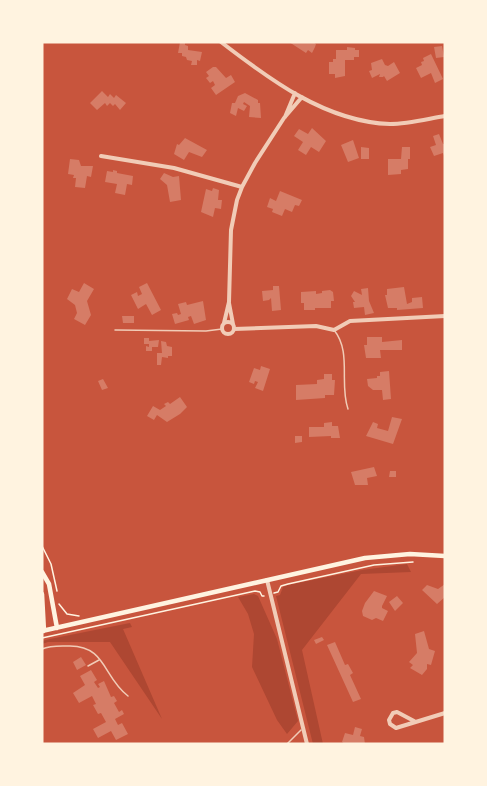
<svg xmlns="http://www.w3.org/2000/svg" width="487" height="786" font-family="'Noto Sans',sans-serif">
	<style>
		.green { fill: #ae4732 }
		.building { fill: #d67c66 }
		.lines { fill: none; stroke-linecap: round; stroke-linejoin: round }
		.path { stroke: #fff3e0; stroke-width: 1.5 }
		.service { stroke: #f1ccb7; stroke-width: 1.5 }
		.minor { stroke: #f1ccb7; stroke-width: 4 }
		.secondary { stroke: #fff3e0; stroke-width: 4.5 }
	</style>
	<rect width="100%" height="100%" fill="#c8553d"/>
	<path class="green" d="M407,564L411,572L361,574L302,650L323,744H313L276,596L280,595L283,587L288,585L362,570Z
		M254,594L258,596L277,639L298,721L287,734L277,720L252,667L254,634L248,614L238,597Z
		M130,623L132,627L123,629L162,719L110,642H48L42,644V641L50,639Z"/>
	<path class="building" d="M180,42L185,43V45L188,46V50L202,52L200,61L197,60V65H191L192,61L187,60L186,57L182,56V53H178Z
		M289,42H313L316,44L315,47L312,53L308,50L306,53Z
		M442,46L444,57L436,58L434,47Z
		M347,47L355,48V50H359V57H354V60H345V76L335,78V74H329V62H333V59H336V50H347Z
		M431,54L443,79L435,83L431,73L421,78L416,68L422,65L421,62L424,61L423,58Z
		M382,59L385,65L388,66L394,62L400,73L387,81L384,76L383,77H379L380,74L372,78L369,71L372,70L371,63Z
		M213,67H216L226,78L231,75L235,82L216,95L211,88L215,85L213,81L210,83L206,78L209,76L206,72Z
		M102,91L108,97L110,94L114,98L116,95L126,103L120,110L115,104L113,106L110,103L107,106L105,103L97,110L90,103Z
		M245,93L258,100V103H260L261,118L249,117L250,106L244,102L243,104L247,106L244,111L238,108L236,116L230,113L232,103H235L238,96Z
		M312,128L326,141L319,152L311,147L306,155L298,150L303,142L294,136L299,129L308,134Z
		M439,134L443,144H445V158L443,153L434,156L430,147L436,145L433,136Z
		M185,138L207,150L202,157L189,152L184,160L174,154L177,144L179,145Z
		M353,140L359,158L348,162L341,145Z
		M361,147L369,148V159H361Z
		M402,147H410V159H408V169L401,170V174L388,175V159H401Z
		M70,159L79,160L81,166H93L91,177L87,176L85,188L75,187L76,178H73L74,175L68,174Z
		M113,170L117,171V173L133,176L132,185L127,184L125,195L115,193L117,184L105,182L107,171L113,172Z
		M164,173L173,177L179,176L181,200L170,202L167,185L160,179Z
		M213,188L219,190L218,200H222L221,209L215,208L213,217L201,212L206,189L212,191Z
		M280,191L302,200L299,206L295,205L292,212L285,209L282,216L272,212L273,209L267,207L270,198L276,201Z
		M84,283L94,289L87,301L91,315L85,325L74,319L77,313L75,305L67,299L72,289L79,292Z
		M147,283L161,310L152,315L146,304L138,309L131,295L137,292L138,296L142,294L139,287Z
		M273,286H279L281,310L272,311L271,298L269,300L263,301L262,291L273,290Z
		M404,287L407,304L412,302V298L422,297L423,308L397,310V308H388L385,295H387V289Z
		M368,288L369,301L374,313L365,315L364,307L354,308L353,302H355L351,296L354,291L362,295L361,289Z
		M330,290L333,292L334,301H331V308H315V310H304V303H301V292L316,291V294L322,293V291Z
		M203,301L206,320L194,324L191,316L188,317L189,320L175,324L172,314L177,313L178,315L181,314L178,304L186,302L187,305Z
		M122,316H134V323H123Z
		M367,337H382V342L402,340V350H380L381,358H366L364,345H367Z
		M144,338H149V341L159,340L158,347H152V351H146V346L149,347V344H144Z
		M161,341L166,342L167,346L172,347V356H168V358L162,357L161,365H157V353H162Z
		M261,366L270,369L263,391L255,388L258,382L255,381L254,384L249,382L254,368L260,370Z
		M389,371L391,399L383,400L382,390H373L368,386L367,379L377,378V376H380V372Z
		M324,374H332V380H335L334,395H325V398L296,400V385L317,384V380L324,379Z
		M103,379L108,388L102,390L98,381Z
		M180,397L187,407L180,414L167,422L157,415L154,420L147,416L153,406L160,410L166,406L164,404L168,402L170,404Z
		M392,417L402,419L393,444L366,436L373,422L378,424L377,428L388,431Z
		M332,422V426H338L340,438H331V436L309,437V427H324V423Z
		M295,436H302V442L295,443Z
		M374,467L377,476L367,478L368,485H355L351,472Z
		M390,471H396V477H389Z
		M445,584V597L437,604L422,590L427,585L438,589Z
		M374,591L387,596L382,606V608L388,611L383,621L376,618L372,620L363,616L362,611L365,603Z
		M397,596L403,603L395,611L389,602Z
		M424,631L429,649L435,651L431,665L427,664V669L422,675L410,668L413,665L409,662L417,653L415,634Z
		M322,637L324,640L316,644L314,640Z
		M335,642L345,665L348,664L353,673L350,675L361,699L353,702L327,645Z
		M81,657L86,665L77,670L73,662Z
		M91,670L97,680L94,682L98,688L100,687L98,684L104,681L111,697L114,696L117,701L114,703L119,712L122,710L124,714L115,719L118,725L122,723L128,734L116,740L111,731L98,738L93,729L106,722L101,713L98,714L93,705L96,704L92,696L79,703L73,693L85,685L80,676Z
		M355,727L362,729L360,736L364,737L365,744H345L342,742L345,733L353,735Z"/>
	<g class="lines">
		<path class="path" d="M42,546L51,564L57,591
			M274,593L278,592L281,586L288,584L374,565L413,562
			M59,604L67,614L79,616
			M42,638L255,591L260,592L262,596H264"/>
		<path class="service" d="M115,330L206,331L222,329
			M334,330C352,352 339,384 348,409
			M42,649C51,645 60,646 70,646C106,646 103,677 128,696
			M88,666L99,660
			M287,744L301,730"/>
		<path class="minor" d="M221,42C269,79 326,122 390,124C408,124 427,119 445,116
			M285,117L295,93
			M101,156L174,168L242,187
			M229,303L233,324
			M222 328a6 6 0 1 1 12 0a6 6 0 1 1-12 0Z
			M224,323L229,302L231,230L237,200L242,187L255,163L284,118L302,97
			M234,329L316,326L334,330L350,321L445,316
			M267,580L307,744
			M414,721L397,712L393,713L389,720L390,724L396,728L445,713"/>
		<path class="secondary" d="M42,572L49,584L57,628
			M42,594L44,631
			M42,631L365,558L410,554L445,556"/>
	</g>
	<rect width="487" height="786" fill="none" stroke="#fff3e0" stroke-width="87"/>
</svg>
